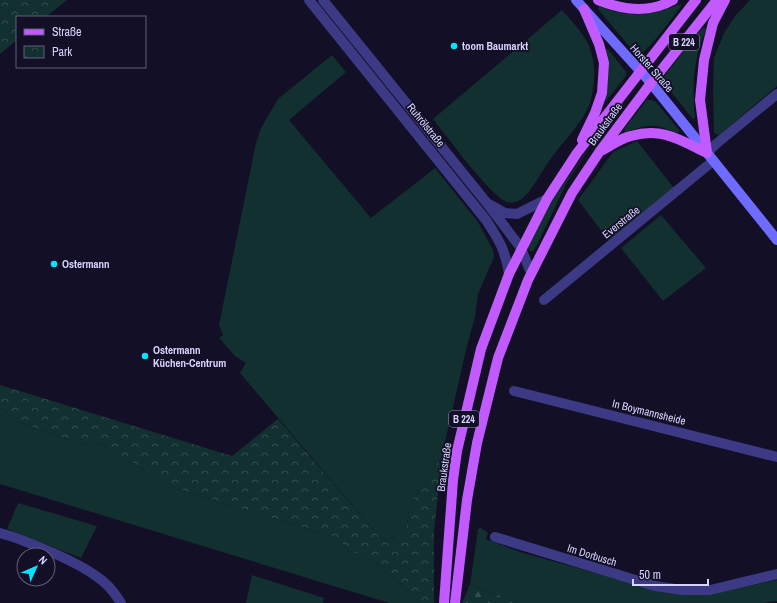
<svg xmlns="http://www.w3.org/2000/svg" width="777" height="603" font-family="'Archivo Narrow',sans-serif">
	<style>
		.grass { fill: #12302f }
		.forest { fill: url(#forest-firs) }
		.park { fill: url(#park-crowns) }
		.lines { fill: none; stroke-linecap: round; stroke-linejoin: round }
		.minor { stroke: #3d3a85; stroke-width: 10 }
		.secondary { stroke: #6f6bff; stroke-width: 10 }
		.primary { stroke: #c25bff; stroke-width: 10 }
		.poi-dot { fill: #00e5ff; stroke: #130f26; stroke-width: 1.5 }
		.labels { text-anchor: middle; stroke-width: 3.5; stroke-linejoin: round; paint-order: stroke }
		.shield { fill: #130f26; stroke: #9e99be; stroke-width: 1 }
		.shield-label { font-size: 10px; font-weight: bold; fill: #d9d4ff }
		.poi-label { font-size: 11px; font-weight: bold; fill: #d9d4ff; stroke: #130f26; text-anchor: start }
		.street-label { font-size: 11px; fill: #d9d4ff; stroke: #130f26 }
	</style>
	<defs>
		<pattern id="forest-firs" width="22" height="20" patternUnits="userSpaceOnUse"><rect width="22" height="20" fill="#12302f"/><path d="M5 1l3.5 6h-7zM16 11l3.5 6h-7z" fill="#344d4e"/></pattern>
		<pattern id="park-crowns" width="20" height="18" patternUnits="userSpaceOnUse"><rect width="20" height="18" fill="#12302f"/><path d="M2 6a3 3 0 1 1 6 0M12 15a3 3 0 1 1 6 0" fill="none" stroke="#344d4e"/></pattern>
	</defs>
	<rect width="100%" height="100%" fill="#130f26"/>
	<path class="grass" d="M750,0H777V86L719,135L714,133L713,89L714,58L724,33L736,15Z
		M681,4V6C674,16 649,50 640,54L634,52L598,9L599,6C628,19 653,15 681,4Z
		M562,10C584,35 596,46 594,82C593,88 592,97 590,103C582,124 565,139 552,157C542,170 535,186 524,197C520,201 513,204 507,202C491,197 446,135 433,119Z
		M704,27L706,30C693,58 692,88 695,118L693,119L663,82V78L700,30Z
		M605,49H608L626,72V76L606,101L604,100Z
		M332,55L346,72L289,120L371,218L435,168L478,222L493,250L494,257L478,294L475,317L467,346L442,455L408,508C410,528 401,541 381,539L240,373L246,363L235,356L219,338L223,335L219,325L256,143L261,128L278,99Z
		M647,100H652L656,102L679,130V133C671,132 663,126 654,126C644,125 634,130 625,132L624,129Z
		M595,140L566,184L537,245L533,251H530L528,248V244L553,199Z
		M637,141L674,188L609,241L578,200L613,152Z
		M661,215L706,268L663,301L621,248Z
		M0,408L4,409L13,420L84,445L100,443L174,488L337,538L349,551L366,556L393,577L418,600L417,603H389L0,484Z
		M18,503L97,526L81,558L7,529Z
		M481,528L488,533L486,539L520,552L667,593L693,595L715,593L777,580V601L763,603H518L470,585L478,529Z
		M252,575L324,598L323,603H246Z"/>
	<path class="forest" d="M470,585L518,603H462Z"/>
	<path class="park" d="M0,0H67L46,17H17V40L0,54Z
		M0,385L232,456L278,419L381,539C401,541 410,528 408,508L442,455L434,532V603H417L418,600L393,577L366,556L349,551L337,538L174,488L100,443L84,445L13,420L4,409L0,408Z"/>
	<g class="lines">
		<path class="minor" d="M309,0L486,220C499,240 505,249 509,274
			M323,0L486,202L521,248L531,273
			M707,153L716,144L777,94
			M489,204L505,213L517,214L547,199
			M544,300L713,161
			M514,391L777,457
			M0,533C20,538 39,547 58,555C71,561 84,567 96,576C107,583 115,593 121,603
			M495,537L655,586L682,590H710L777,574"/>
		<path class="secondary" d="M576,0L651,83L777,240"/>
		<path class="primary" d="M598,0C623,10 649,14 673,0
			M582,140L595,113L602,93L604,63L599,44L584,9
			M603,150C612,145 621,138 631,136C662,127 680,140 707,153
			M707,153L700,100L704,60L713,23L725,0
			M444,603L453,480L457,451L481,349L509,274L547,199L577,153L696,0
			M455,603L467,500L477,443L498,358L528,280L572,193L600,151L651,83L717,0"/>
	</g>
	<g class="poi-dot">
		<circle cx="454" cy="46" r="4"/>
		<circle cx="54" cy="264" r="4"/>
		<circle cx="145" cy="356" r="4"/>
	</g>
	<g class="labels">
		<g class="shield">
			<rect x="669" y="34" width="30" height="16" rx="3"/>
			<rect x="449" y="411" width="30" height="16" rx="3"/>
		</g>
		<g class="shield-label">
			<text x="684" y="46">B 224</text>
			<text x="464" y="423">B 224</text>
		</g>
		<g class="poi-label">
			<text x="462" y="50">toom Baumarkt</text>
			<text x="62" y="268">Ostermann</text>
			<text x="153" y="354">Ostermann<tspan x="153" dy="13">Küchen-Centrum</tspan></text>
		</g>
		<g class="street-label">
			<text transform="translate(652 68) rotate(49)" y="4">Horster Straße</text>
			<text transform="translate(605 124) rotate(-54)" y="4">Braukstraße</text>
			<text transform="translate(426 125) rotate(51)" y="4">Ruhrölstraße</text>
			<text transform="translate(621 222) rotate(-39)" y="4">Everstraße</text>
			<text transform="translate(649 412) rotate(14)" y="4">In Boymannsheide</text>
			<text transform="translate(444 467) rotate(-82)" y="4">Braukstraße</text>
			<text transform="translate(592 555) rotate(17)" y="4">Im Dorbusch</text>
		</g>
	</g>
	<rect x="16" y="16" width="130" height="52" fill="#130f26" stroke="#625e7d"/>
	<rect x="24" y="29" width="20" height="6" fill="#c25bff" stroke="#625e7d"/>
	<text x="52" y="36" font-size="12" fill="#d9d4ff">Straße</text>
	<rect x="24" y="46" width="20" height="12" fill="url(#park-crowns)" stroke="#625e7d"/>
	<text x="52" y="56" font-size="12" fill="#d9d4ff">Park</text>
	<g transform="translate(36 567) rotate(45)"><circle r="19" fill="#130f26" stroke="#625e7d"/>
	<path d="M0-3L7 15L0 10L-7 15Z" fill="#00e5ff"/>
	<text y="-6" font-size="11" font-weight="bold" text-anchor="middle" fill="#d9d4ff">N</text>
	</g>
	<path d="M633 579v6h75v-6" fill="none" stroke="#d9d4ff" stroke-width="2"/>
	<text x="639" y="579" font-size="12" fill="#d9d4ff" stroke="#130f26" stroke-width="3" paint-order="stroke">50 m</text>
</svg>
